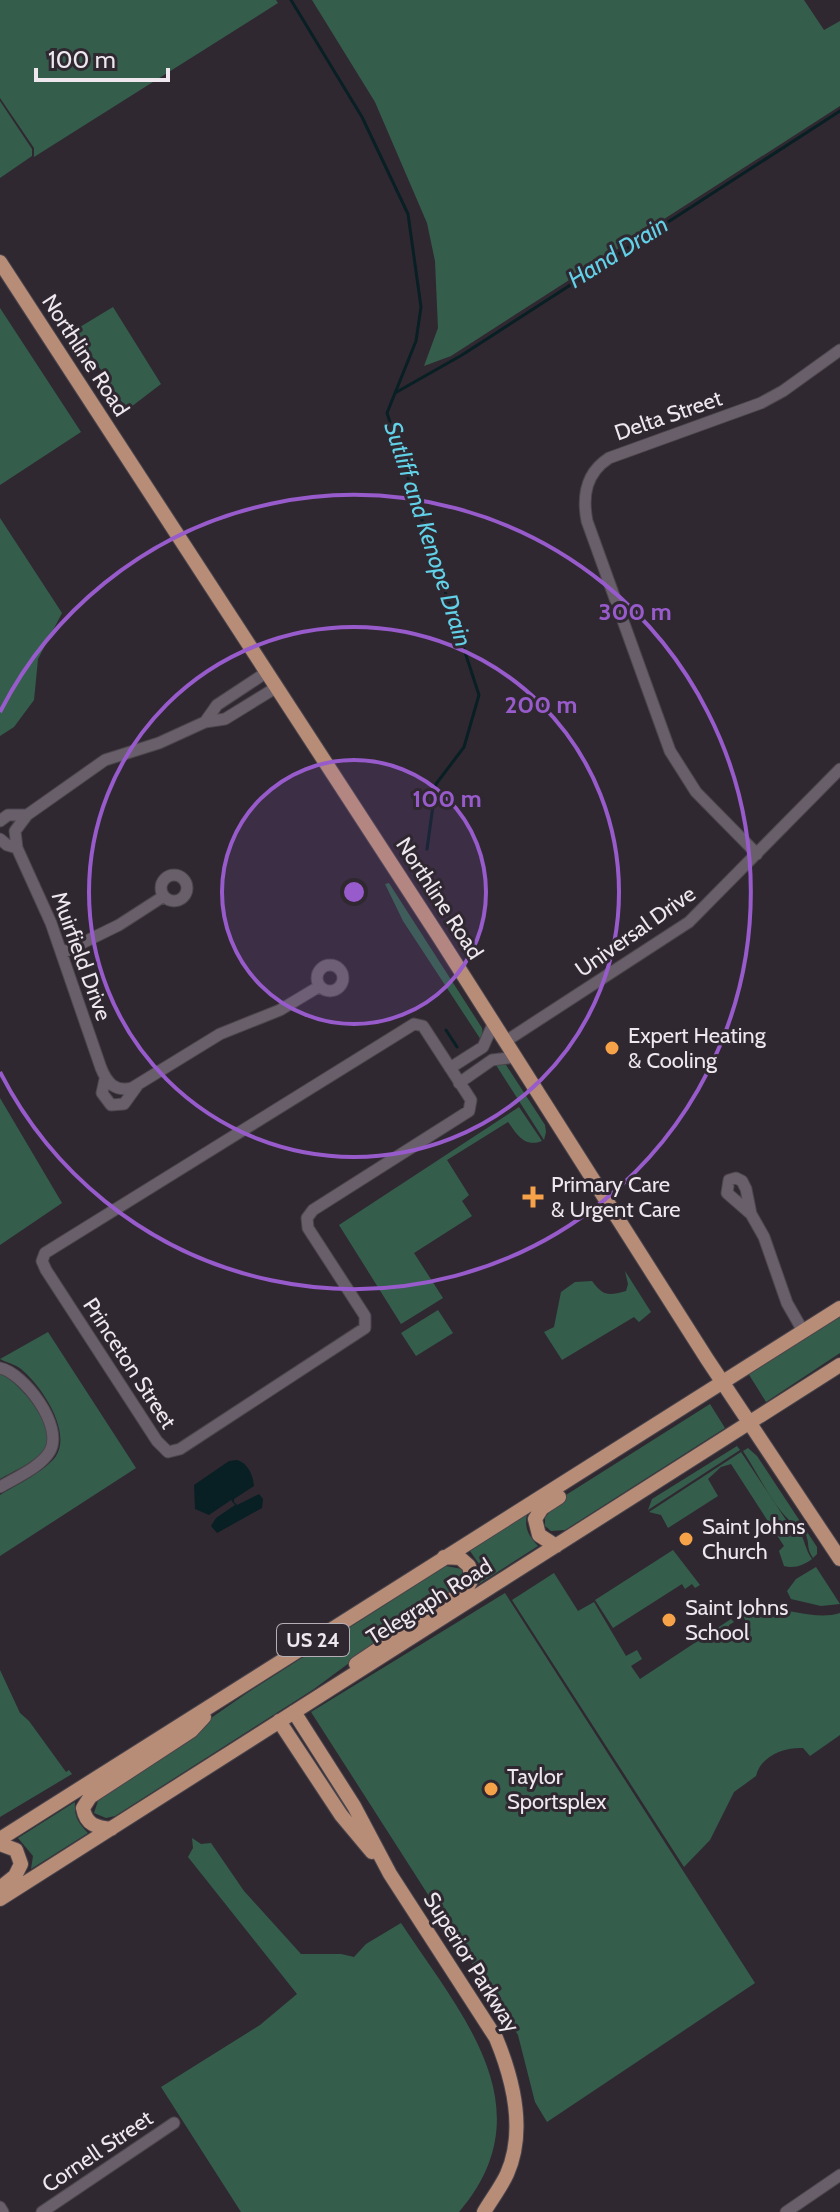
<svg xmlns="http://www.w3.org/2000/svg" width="840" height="2212" font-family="Cabin,sans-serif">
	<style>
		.green { fill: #345e4b }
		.water { fill: #081f24 }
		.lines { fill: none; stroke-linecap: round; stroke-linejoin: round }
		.stream { stroke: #081f24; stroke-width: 3 }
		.minor-casing { stroke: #4b454c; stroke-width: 13 }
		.major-casing { stroke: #4b454c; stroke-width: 16 }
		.minor { stroke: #695f6a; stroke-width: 11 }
		.major { stroke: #b88d78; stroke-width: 14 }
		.ring { fill: none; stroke: #985bcb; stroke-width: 4 }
		.poi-dot { fill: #f6a248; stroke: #302831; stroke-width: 3 }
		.labels { text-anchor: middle; stroke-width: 6; stroke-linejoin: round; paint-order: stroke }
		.shield { fill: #302831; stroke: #b5aeb5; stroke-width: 2 }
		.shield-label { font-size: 20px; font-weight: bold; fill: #eee8ee }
		.street-label { font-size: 22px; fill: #eee8ee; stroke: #302831 }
		.poi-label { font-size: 22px; fill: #eee8ee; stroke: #302831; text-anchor: start }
		.water-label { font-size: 24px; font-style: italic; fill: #61d1e8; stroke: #302831 }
		.centre { fill: #985bcb; stroke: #302831; stroke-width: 4 }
		.ring-label { font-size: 24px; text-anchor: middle; font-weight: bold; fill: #985bcb; stroke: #302831; stroke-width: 6; stroke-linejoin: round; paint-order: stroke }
	</style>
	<rect width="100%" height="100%" fill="#302831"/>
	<path class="green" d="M0,0H276L278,3L34,157V148L0,98Z
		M312,0H804L824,30L840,21V106L451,356L424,366L438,328L435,261L427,223L375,102Z
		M0,101L32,149V156L0,178Z
		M113,307L161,384L127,410L75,330Z
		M0,308L81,432L0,485Z
		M0,518L62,613L38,659L34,700L14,727L0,736Z
		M389,883L482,1028L483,1038L481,1040L403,921L385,884Z
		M501,1062L506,1065L545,1125L546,1132L544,1140L496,1065Z
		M0,1098L62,1203L0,1245Z
		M519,1107L542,1141C524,1148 517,1134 508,1122L447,1160L469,1195L462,1201L472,1216L414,1253L443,1298L401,1324L339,1225Z
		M625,1271L651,1312L639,1322L634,1317L562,1360L544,1332L554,1327L561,1292L575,1282L592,1281C603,1296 608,1296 626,1291L628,1284Z
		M438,1310L453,1333L416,1356L401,1333Z
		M840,1315V1353L766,1402L748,1373Z
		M48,1332L136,1468L0,1556V1495C15,1486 47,1470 56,1456C72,1431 41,1385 21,1369C15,1364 5,1362 0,1359Z
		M0,1374C19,1381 54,1424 46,1445C41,1460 13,1471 0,1479Z
		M710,1404L725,1428L565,1530L551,1531L545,1526V1518L558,1500Z
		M737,1446L740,1450L648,1510L652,1499Z
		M748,1448L757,1456L817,1547V1554L813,1558C806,1547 810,1545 806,1535C802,1526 794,1526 788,1519C771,1502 757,1472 743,1451Z
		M741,1452L788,1523C806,1531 802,1545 812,1559C804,1565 794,1569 784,1566L779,1551L784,1546L731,1464L721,1467L708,1479L718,1496L668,1528L661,1515L649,1512Z
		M527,1514C524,1529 529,1536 538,1546L479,1584L481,1567L470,1551Z
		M673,1550L700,1585L695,1588L692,1584L685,1589L682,1584L613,1628L595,1600Z
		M446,1566L462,1569L463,1576L454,1592L368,1649L314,1689L115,1816L106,1818L94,1813L100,1795L247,1693Z
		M816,1567L840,1604L821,1606L791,1599L787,1591L796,1579Z
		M554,1573L578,1611L594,1602L626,1656L637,1650L642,1659L631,1666L640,1679L731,1619L734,1622L729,1625L728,1632L734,1640L751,1630L743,1616C773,1598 808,1623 840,1613V1735L810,1756L803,1748C783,1747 761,1756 756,1776L734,1792L710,1840L684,1867L512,1600Z
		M505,1593L755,1983L547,2122L535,2102L518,2035L311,1712Z
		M0,1670L20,1713L29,1721L66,1772L69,1770L72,1774L0,1817Z
		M75,1802C74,1816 78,1823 88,1833L31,1869L33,1856L18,1838Z
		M192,1838L201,1844L211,1843L244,1891L301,1954H341L354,1957L366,1944L401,1923C460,2013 548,2108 459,2212H241L161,2087L260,2025L297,1994L188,1857L193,1848Z"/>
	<path class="water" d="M237,1460C248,1463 253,1475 254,1486L234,1499V1502L237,1505L259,1494L263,1499L262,1508L217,1533L211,1526L216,1518L235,1505L231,1500L209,1515L195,1509L194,1485L229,1461Z"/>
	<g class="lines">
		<path class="stream" d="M291,0L362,117L408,214L421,307L416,341L387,413L479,695L464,747L436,784L427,849
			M395,393L462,355L840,111
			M446,1030L457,1047"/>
		<defs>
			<path id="minor" d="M267,672L217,705L205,722L225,719L277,687
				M205,722L159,743L105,760L27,815L15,831L17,848L51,923L101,1068C107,1083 115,1092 132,1088L220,1034L280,1010L320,986
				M0,821L8,815H27
				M0,839L7,845L17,848
				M757,854L696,792L670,751L587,521C582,495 586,473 609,458L761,403L783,391L840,350
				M161 888a13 13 0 1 1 26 0a13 13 0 1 1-26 0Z
				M62,953L119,925L164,896
				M317 978a13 13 0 1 1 26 0a13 13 0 1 1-26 0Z
				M414,1024L423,1026L471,1100L469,1111L313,1210L307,1218L308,1228L365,1316V1328L180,1449L168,1452L157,1441L46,1270L42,1261L45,1253Z
				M506,1041L689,922L840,769
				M450,1068L483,1047L494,1022
				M105,1079L102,1093L111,1105L124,1104L137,1086
				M459,1083L492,1060L516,1057
				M751,1214L727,1193L729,1180L736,1178L742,1181L746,1189L751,1214L764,1237L787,1303L803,1331
				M0,1368C24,1373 64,1426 50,1451C41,1467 15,1478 0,1487
				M0,2207L3,2212
				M42,2212L174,2123
				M786,2212L840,2175"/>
			<path id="major" d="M0,262L439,937L707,1359L840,1559
				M556,1546L539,1535L535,1519L542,1508L559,1497
				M356,1664L466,1590L472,1579L469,1566L460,1558L444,1557
				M294,1712L354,1806L390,1874L496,2038C513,2079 526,2131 507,2174C501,2187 491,2200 484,2212
				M279,1721L341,1815L372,1852
				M111,1829C96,1827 86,1825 83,1808L90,1797L191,1731L204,1717
				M0,1839L840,1308
				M0,1844L16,1850L21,1864L15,1876L0,1888
				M0,1899L840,1365"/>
		</defs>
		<use href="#minor" class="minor-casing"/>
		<use href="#major" class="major-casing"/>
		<use href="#minor" class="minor"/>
		<use href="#major" class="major"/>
	</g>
	<circle cx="354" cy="892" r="132" fill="#985bcb" fill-opacity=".12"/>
	<g class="ring">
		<circle cx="354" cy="892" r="132"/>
		<circle cx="354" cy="892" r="265"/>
		<path d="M0 712A397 397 0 1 1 0 1072"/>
	</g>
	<g class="poi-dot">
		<circle cx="612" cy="1048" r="8"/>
		<path d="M529 1185h8v8h8v8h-8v8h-8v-8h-8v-8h8z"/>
		<circle cx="686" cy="1539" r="8"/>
		<circle cx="669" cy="1620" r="8"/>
		<circle cx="491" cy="1789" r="8"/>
	</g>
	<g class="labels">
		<rect class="shield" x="277" y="1624" width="72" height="32" rx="6"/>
		<g class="shield-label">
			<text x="313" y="1647">US 24</text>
		</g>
		<g class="street-label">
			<text transform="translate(86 355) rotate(57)" y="8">Northline Road</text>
			<text transform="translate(668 415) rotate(-19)" y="8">Delta Street</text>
			<text transform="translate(440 898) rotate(57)" y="8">Northline Road</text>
			<text transform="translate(635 931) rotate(-35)" y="8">Universal Drive</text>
			<text transform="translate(82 956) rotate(70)" y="8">Muirfield Drive</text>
			<text transform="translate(130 1363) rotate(57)" y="8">Princeton Street</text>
			<text transform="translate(429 1601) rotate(-32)" y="8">Telegraph Road</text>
			<text transform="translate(472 1962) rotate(58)" y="8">Superior Parkway</text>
			<text transform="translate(97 2151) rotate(-34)" y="8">Cornell Street</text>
		</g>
		<g class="poi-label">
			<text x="628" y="1043">Expert Heating<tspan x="628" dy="25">&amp; Cooling</tspan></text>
			<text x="551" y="1192">Primary Care<tspan x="551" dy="25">&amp; Urgent Care</tspan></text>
			<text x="702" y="1534">Saint Johns<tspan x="702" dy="25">Church</tspan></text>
			<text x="685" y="1615">Saint Johns<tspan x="685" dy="25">School</tspan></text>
			<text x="507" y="1784">Taylor<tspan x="507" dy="25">Sportsplex</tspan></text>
		</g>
		<g class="water-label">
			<text transform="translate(618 252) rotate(-32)" y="8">Hand Drain</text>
			<text transform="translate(428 534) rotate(72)" y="8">Sutliff and Kenope Drain</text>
		</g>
	</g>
	<circle cx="354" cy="892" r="12" class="centre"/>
	<g class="ring-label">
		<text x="635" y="620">300 m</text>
		<text x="541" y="713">200 m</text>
		<text x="447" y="807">100 m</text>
	</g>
	<path d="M36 68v12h132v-12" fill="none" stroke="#eee8ee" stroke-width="4"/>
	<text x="48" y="68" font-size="24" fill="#eee8ee" stroke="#302831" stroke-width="6" paint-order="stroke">100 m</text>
</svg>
